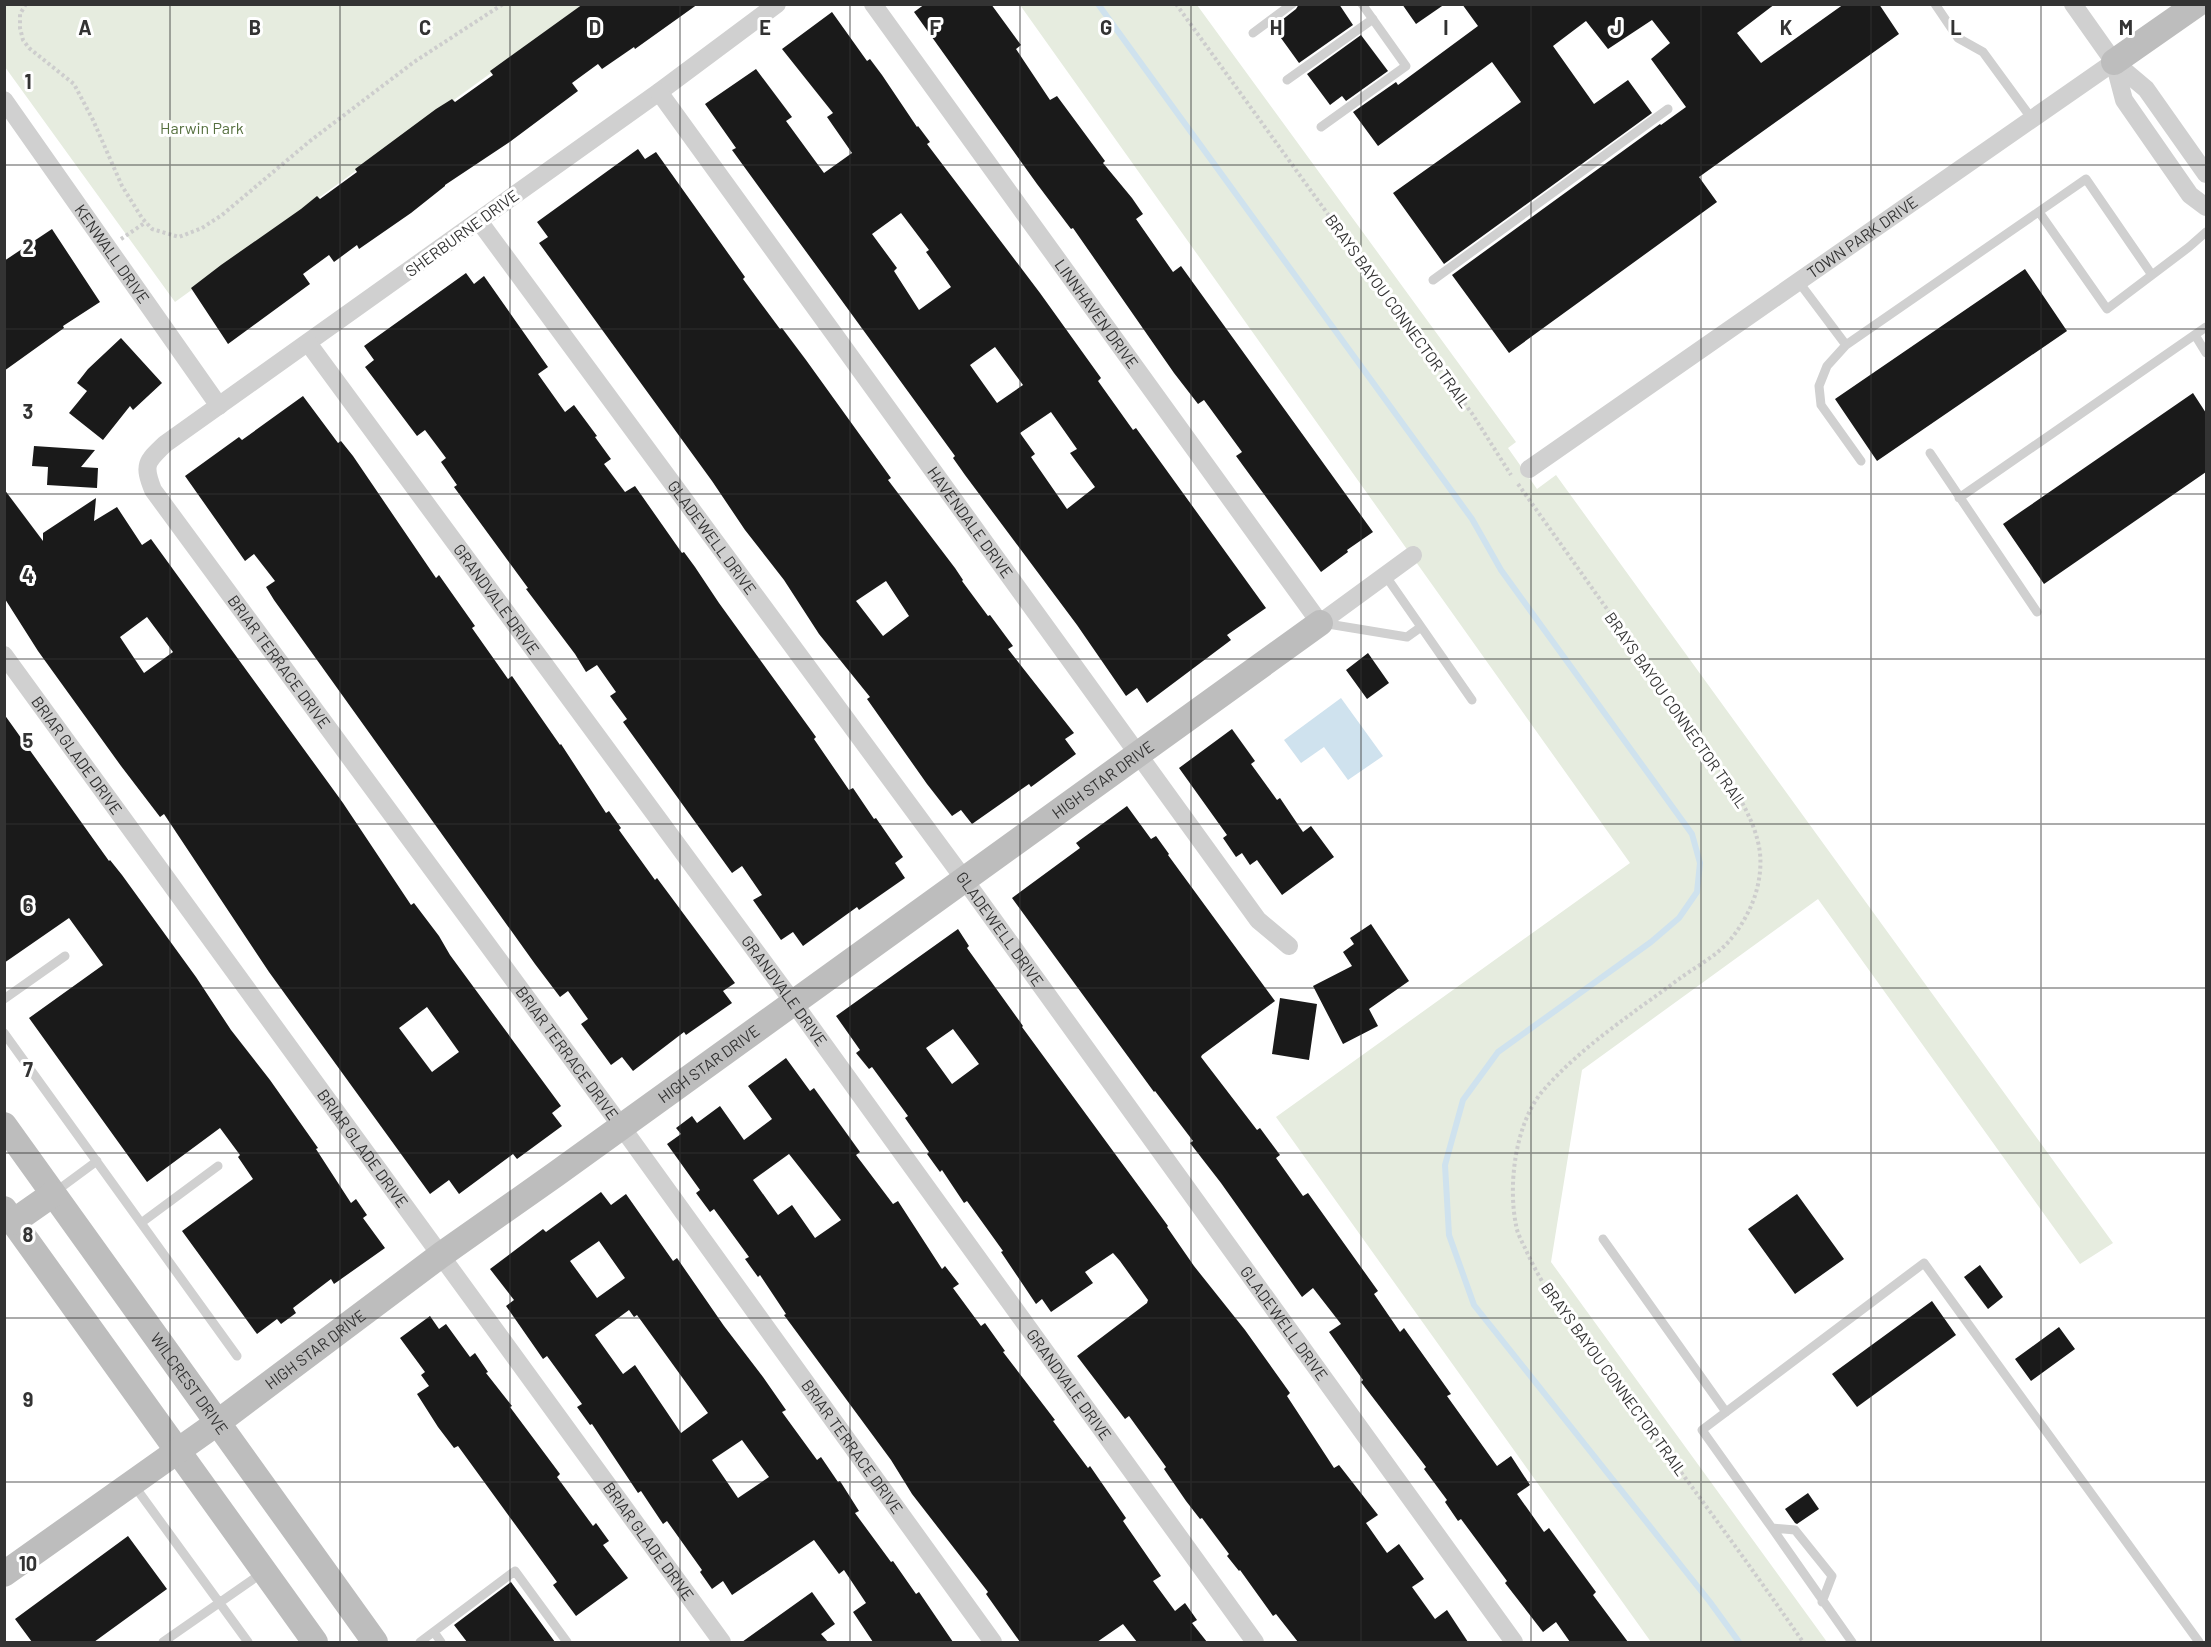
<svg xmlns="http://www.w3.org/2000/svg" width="2211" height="1647" font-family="Barlow,sans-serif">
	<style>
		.green { fill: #e6ecdf }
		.water { fill: #cfe2ee }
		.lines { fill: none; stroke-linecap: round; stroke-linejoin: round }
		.stream { stroke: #cfe2ee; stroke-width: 6 }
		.building { fill: #1a1a1a; fill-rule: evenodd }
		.path { stroke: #cdcdcd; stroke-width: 4; stroke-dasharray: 3 3; stroke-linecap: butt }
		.lane { stroke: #d0d0d0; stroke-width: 9 }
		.street { stroke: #d0d0d0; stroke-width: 18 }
		.secondary { stroke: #bdbdbd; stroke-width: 26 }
		.grid { fill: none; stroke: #333; stroke-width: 1.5; stroke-opacity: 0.55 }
		.labels { text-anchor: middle; stroke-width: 6; stroke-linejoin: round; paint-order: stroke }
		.park-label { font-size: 16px; fill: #56703f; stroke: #fff }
		.street-label { font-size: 16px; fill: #333; stroke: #fff }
		.grid-label { font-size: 20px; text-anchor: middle; font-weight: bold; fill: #333; stroke: #fff; stroke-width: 6; stroke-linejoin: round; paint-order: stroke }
	</style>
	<rect width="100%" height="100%" fill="#fff"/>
	<path class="green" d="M4,5H585L175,302L5,67Z
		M1020,5H1197L1516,442L1508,448L1537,489L1556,475L2113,1243L2080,1264L1818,899L1582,1070L1551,1262L1827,1642H1651L1276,1117L1630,863Z"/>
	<path class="water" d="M1341,698L1383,756L1348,780L1324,747L1301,763L1284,740Z"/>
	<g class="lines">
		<path class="stream" d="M1098,4L1472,519L1501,570L1692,834L1700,863L1697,892L1679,918L1651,942L1498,1052L1463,1100L1445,1165L1449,1235L1474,1305L1710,1602L1739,1642"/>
	</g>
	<path class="building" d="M583,4H698L635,49L634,47L602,69L598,64L572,83L578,91L511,141L445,185V186L411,213L359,249L357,245L334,262L329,255L303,274L310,284L228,344L191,288L221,265L301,209L317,196L320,199L357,172L355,169L436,109L452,99L455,102L493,75L490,71Z
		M925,4H991L1021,45L1016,49L1050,100L1057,96L1105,161L1103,163L1132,198L1143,214L1136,219L1173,272L1181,266L1373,532L1347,550L1348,552L1321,572L1236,456L1242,452L1204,400L1198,404L1174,373L1073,228L1071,229L1037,184L914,12Z
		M1299,4H1339L1353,25L1299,63L1273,27L1296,9Z
		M1402,4H1445L1416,24Z
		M1462,4H1775L1737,33L1761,63L1844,4H1879L1899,34L1699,177L1717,202L1509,353L1452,275L1660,124L1661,125L1686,107L1651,59L1670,43L1652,20L1608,49L1586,21L1553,46L1594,104L1628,80L1652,113L1444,264L1393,193L1521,102L1492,62L1378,146L1353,112L1396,82L1398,85L1478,26Z
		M832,12L867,61L870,59L882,75L917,127L918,126L930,142L927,144L1040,293L1101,378L1098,381L1133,430L1136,428L1266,608L1227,635L1231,640L1147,703L1137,688L1126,696L1077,625L965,475L953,458L955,456L732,150L736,148L705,104L756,69L792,117L786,121L824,173L852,153L827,117L833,113L782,49ZM901,213L929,250L926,252L951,287L919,310L894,271L897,268L872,234ZM995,347L1023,385L997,403L970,365ZM1051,412L1077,449L1070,453L1095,487L1067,509L1031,457L1035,454L1020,433Z
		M1361,35L1388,71L1346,101L1342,96L1330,105L1307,74Z
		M638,149L645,159L656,152L745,277L743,279L780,329L782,328L806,360L891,478L888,480L955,568L963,580L962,581L988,616L990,615L1013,646L1008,649L1074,733L1065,739L1076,754L1031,787L1029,784L972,824L961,810L952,816L927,784L867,699L870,697L819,634L784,580L745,530L712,481L539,243L548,237L537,222ZM886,581L909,616L883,636L856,601Z
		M52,229L100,302L63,326L64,328L4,371V261Z
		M2025,269L2067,331L1877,461L1835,399Z
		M466,273L474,284L484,276L548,367L538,374L565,412L574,405L597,436L595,437L611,459L604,464L625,492L635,486L682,553L684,552L695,567L719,603L816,737L814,739L849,790L853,788L874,819L876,818L903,857L895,863L905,878L859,910L857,907L803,946L793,932L781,940L753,900L762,895L742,866L732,873L623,722L627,719L610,696L616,692L597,665L586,672L575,654L526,589L528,588L454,487L457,485L441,462L446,458L425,430L417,436L365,367L374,360L364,346Z
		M121,338L162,383L133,410L130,406L103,440L69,413L87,391L77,383L88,369Z
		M2193,393L2206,413V472L2044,584L2003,524Z
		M303,396L338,443L341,441L353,456L436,578L439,575L475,626L472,628L508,679L512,676L560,745L561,744L606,813L609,811L621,828L619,830L655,880L657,878L735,983L723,991L732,1003L686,1035L684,1032L633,1071L622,1057L611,1065L581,1024L588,1019L568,991L560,997L535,964L274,600L266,587L275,581L254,554L245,561L185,476L239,437L242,440Z
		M34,446L95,450L81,467L98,468L97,488L47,485L48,467L32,466Z
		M4,489L43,541V533L96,498L94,521L117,507L142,545L151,539L343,803L411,905L414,903L439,936L450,955L561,1106L552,1113L562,1126L517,1159L513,1154L459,1194L449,1180L430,1194L269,972L164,814L160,817L121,766L38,651L5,599ZM147,617L173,652L144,673L120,637ZM427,1007L459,1052L432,1072L399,1028Z
		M1368,653L1389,683L1367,699L1346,670Z
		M4,714L109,861L110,860L122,875L196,977L231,1030L270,1080L318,1148L316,1149L351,1203L356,1199L367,1215L363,1218L385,1248L334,1284L331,1279L293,1308L296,1313L281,1324L277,1319L257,1334L182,1231L253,1179L238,1157L240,1155L220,1128L147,1182L29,1018L103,965L69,918L4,963Z
		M1232,729L1255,761L1251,764L1277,800L1280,798L1303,832L1311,826L1334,857L1282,895L1257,860L1250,865L1242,853L1236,857L1223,838L1227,835L1179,768Z
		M1127,806L1151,839L1156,836L1169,854L1168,855L1275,1001L1202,1055L1201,1057L1257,1130L1260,1128L1280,1155L1276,1158L1303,1196L1308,1193L1378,1291L1374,1294L1400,1332L1404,1328L1451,1394L1447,1396L1497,1466L1511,1456L1530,1485L1517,1494L1544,1532L1549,1528L1596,1592L1593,1595L1628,1642H1570L1556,1622L1543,1632L1505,1583L1507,1581L1461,1519L1458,1521L1445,1502L1447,1500L1424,1469L1426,1467L1361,1382L1363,1380L1329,1332L1341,1324L1313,1288L1302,1297L1221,1183L1190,1143L1193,1141L1155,1091L1154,1092L1012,898L1080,848L1076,843Z
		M1371,924L1409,981L1369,1009L1378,1026L1343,1044L1313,986L1352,966L1343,952L1354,944L1350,938Z
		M958,929L969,946L967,948L1023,1026L1022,1027L1168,1226L1167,1227L1194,1266L1245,1330L1290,1393L1287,1396L1334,1468L1339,1465L1378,1515L1366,1523L1387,1553L1399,1544L1424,1579L1412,1587L1435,1619L1447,1610L1468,1642H1298L1276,1614L1273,1616L1240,1570L1239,1571L1227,1556L1229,1554L1202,1518L1200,1519L1186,1501L1164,1469L1166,1467L1129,1416L1125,1419L1077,1356L1147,1303L1148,1300L1120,1261L1113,1253L1085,1272L1093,1283L1051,1312L1042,1299L1036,1304L1001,1252L1003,1251L967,1201L964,1203L942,1170L940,1172L927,1154L929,1152L905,1118L908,1116L872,1067L869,1069L856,1053L860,1050L836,1016ZM953,1029L979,1064L952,1084L926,1048Z
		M1280,998L1317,1004L1309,1060L1272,1054Z
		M786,1058L810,1091L814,1088L860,1152L856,1155L893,1204L898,1201L942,1269L945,1266L959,1284L953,1288L981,1326L985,1323L1005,1351L1003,1352L1055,1420L1053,1421L1088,1468L1090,1466L1126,1518L1123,1521L1161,1576L1153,1581L1175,1611L1185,1603L1197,1620L1192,1623L1207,1642H1137L1123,1624L1097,1642H1020L986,1594L988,1592L912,1494L891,1460L784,1315L786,1314L760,1275L758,1277L745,1259L749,1257L714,1209L710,1212L696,1193L700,1190L667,1144L681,1134L676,1128L692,1116L697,1123L720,1106L744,1140L772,1119L748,1086ZM789,1154L841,1220L815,1238L792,1205L778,1215L753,1180Z
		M601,1192L611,1205L626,1194L673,1261L677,1258L724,1326L763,1377L786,1410L782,1412L817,1460L821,1457L838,1482L840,1481L859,1511L855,1513L891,1562L893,1561L916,1594L919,1592L953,1642H873L853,1612L866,1603L844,1570L839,1574L814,1540L732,1595L723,1581L712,1589L700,1572L702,1570L667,1521L663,1524L641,1491L638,1493L592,1424L590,1425L577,1407L582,1404L547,1356L543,1359L506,1306L514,1300L490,1269L543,1229L546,1232ZM599,1241L625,1278L597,1298L570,1261ZM629,1310L634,1317L637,1315L708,1413L681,1433L635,1365L623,1374L595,1335ZM742,1440L769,1477L738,1498L712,1460Z
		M1797,1194L1844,1259L1795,1294L1748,1229Z
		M1980,1265L2003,1297L1988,1309L1964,1277Z
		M1932,1301L1956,1335L1857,1407L1832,1374Z
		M430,1316L439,1329L446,1324L470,1357L475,1353L488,1372L486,1373L512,1406L510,1407L560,1474L557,1477L593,1526L596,1523L609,1541L603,1545L628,1578L576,1616L553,1585L557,1582L458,1446L454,1448L438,1427L417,1394L429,1386L421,1375L425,1372L400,1338Z
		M2059,1327L2075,1349L2031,1381L2015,1359Z
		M1808,1493L1819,1509L1797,1524L1795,1523L1785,1509Z
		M128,1536L167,1589L94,1642H32L15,1619Z
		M511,1582L555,1642H467L454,1625Z
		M812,1592L835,1624L821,1634L828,1642H742Z"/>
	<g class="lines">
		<path class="path" d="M26,4L20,14V28L23,40L29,48L74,84L93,120L122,186L142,218L152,229L179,237L202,228L222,215L310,141L414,62L503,4
			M1176,4L1473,415L1511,475
			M121,239L146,222
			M1518,484L1735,789C1746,810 1757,829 1760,853C1763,885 1750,916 1730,940C1717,956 1695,967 1679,979C1632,1014 1579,1048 1541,1093C1515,1126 1508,1185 1516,1225C1517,1233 1522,1242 1526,1250C1549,1302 1589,1348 1623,1394C1684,1476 1745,1558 1803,1642"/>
		<path class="lane" d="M1935,4L1958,38L1983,52L2032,119
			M1253,33L1292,4
			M1287,80L1373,19
			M1321,127L1406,66L1362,4
			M2039,212L2107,309L2189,247L2206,232
			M1433,280L1668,109
			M1798,281L1846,345
			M2195,335L2206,353
			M1930,453L2037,612
			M1861,461L1821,405L1819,386L1827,366L1846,345L2086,179L2152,275
			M1959,498L2206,327
			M1385,575L1472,700
			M1322,623L1407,637L1421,627
			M4,999L65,956
			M4,1033L237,1356
			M55,1192L97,1161
			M141,1223L218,1166
			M1603,1239L1726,1412
			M133,1484L248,1642
			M1772,1528L1852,1642
			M1822,1602L1832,1576L1795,1530L1772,1528L1702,1430L1924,1263L2199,1642
			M434,1632L441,1642
			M163,1642L262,1573
			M420,1642L515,1571L567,1642"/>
		<g class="street">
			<path id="s1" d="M777,4L659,92L165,444C146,462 143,465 153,490L621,1126L993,1642"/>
			<path id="s2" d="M873,4L1320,623L1413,555"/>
			<path d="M2073,4L2114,62L2146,89L2206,174"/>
			<path d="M2114,62L2124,100L2190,195L2206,207"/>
			<path id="s3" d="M659,92L1258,920L1289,946"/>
			<path id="s4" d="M4,100L219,406"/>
			<path id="s5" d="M479,221L964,879L1514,1642"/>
			<path id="s6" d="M308,343L793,1002L1255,1642"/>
			<path id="s7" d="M1529,469L2114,62"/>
			<path id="s8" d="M4,655L722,1642"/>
		</g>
		<g class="secondary">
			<path d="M2114,62L2197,4"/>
			<path id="s9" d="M4,1125L375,1642"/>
			<path d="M4,1209L315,1642"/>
			<path d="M13,1222L53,1194"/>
			<path id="s10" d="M4,1574L217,1423L441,1255L556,1174L1320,623"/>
		</g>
	</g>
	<path class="grid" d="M170,4V1642M340,4V1642M510,4V1642M680,4V1642M850,4V1642M1020,4V1642M1191,4V1642M1361,4V1642M1531,4V1642M1701,4V1642M1871,4V1642M2041,4V1642M4,165H2206M4,329H2206M4,494H2206M4,659H2206M4,824H2206M4,988H2206M4,1153H2206M4,1318H2206M4,1482H2206"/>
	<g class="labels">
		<g class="park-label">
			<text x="202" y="134">Harwin Park</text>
		</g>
		<g class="street-label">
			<text transform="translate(462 233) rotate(-36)" y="6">SHERBURNE DRIVE</text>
			<text dy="6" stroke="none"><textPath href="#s7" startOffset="406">TOWN PARK DRIVE</textPath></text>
			<text dy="6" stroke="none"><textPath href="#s4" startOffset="188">KENWALL DRIVE</textPath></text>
			<text transform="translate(1398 311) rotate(54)" y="6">BRAYS BAYOU CONNECTOR TRAIL</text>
			<text dy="6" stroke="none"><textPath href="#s2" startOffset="382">LINNHAVEN DRIVE</textPath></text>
			<text dy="6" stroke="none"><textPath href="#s3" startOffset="531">HAVENDALE DRIVE</textPath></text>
			<text dy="6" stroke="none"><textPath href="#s5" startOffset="393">GLADEWELL DRIVE</textPath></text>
			<text dy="6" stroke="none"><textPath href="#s6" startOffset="318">GRANDVALE DRIVE</textPath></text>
			<text dy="6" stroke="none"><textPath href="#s1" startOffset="1020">BRIAR TERRACE DRIVE</textPath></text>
			<text transform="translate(1676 710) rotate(55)" y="6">BRAYS BAYOU CONNECTOR TRAIL</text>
			<text dy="6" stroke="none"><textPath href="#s8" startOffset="124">BRIAR GLADE DRIVE</textPath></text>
			<text dy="6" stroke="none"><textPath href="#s10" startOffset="1356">HIGH STAR DRIVE</textPath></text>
			<text dy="6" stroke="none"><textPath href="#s5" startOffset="879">GLADEWELL DRIVE</textPath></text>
			<text dy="6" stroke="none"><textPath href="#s6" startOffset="804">GRANDVALE DRIVE</textPath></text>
			<text dy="6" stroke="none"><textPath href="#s1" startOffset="1506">BRIAR TERRACE DRIVE</textPath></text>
			<text dy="6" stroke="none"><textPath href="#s10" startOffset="870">HIGH STAR DRIVE</textPath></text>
			<text dy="6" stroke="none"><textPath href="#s8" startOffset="610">BRIAR GLADE DRIVE</textPath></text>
			<text dy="6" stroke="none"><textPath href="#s5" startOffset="1365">GLADEWELL DRIVE</textPath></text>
			<text dy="6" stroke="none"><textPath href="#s10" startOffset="384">HIGH STAR DRIVE</textPath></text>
			<text transform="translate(1614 1379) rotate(54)" y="6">BRAYS BAYOU CONNECTOR TRAIL</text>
			<text dy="6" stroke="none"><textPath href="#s6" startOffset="1290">GRANDVALE DRIVE</textPath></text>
			<text dy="6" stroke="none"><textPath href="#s9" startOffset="318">WILCREST DRIVE</textPath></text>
			<text dy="6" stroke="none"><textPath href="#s1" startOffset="1992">BRIAR TERRACE DRIVE</textPath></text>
			<text dy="6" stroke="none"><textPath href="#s8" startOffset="1096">BRIAR GLADE DRIVE</textPath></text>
		</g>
	</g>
	<g class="grid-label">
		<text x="85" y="35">A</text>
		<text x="255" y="35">B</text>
		<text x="425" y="35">C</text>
		<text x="595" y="35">D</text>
		<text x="765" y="35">E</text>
		<text x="935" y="35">F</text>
		<text x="1106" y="35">G</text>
		<text x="1276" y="35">H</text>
		<text x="1446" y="35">I</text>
		<text x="1616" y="35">J</text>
		<text x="1786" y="35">K</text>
		<text x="1956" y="35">L</text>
		<text x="2126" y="35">M</text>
		<text x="28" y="89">1</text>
		<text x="28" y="254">2</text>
		<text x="28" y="419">3</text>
		<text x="28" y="583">4</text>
		<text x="28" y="748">5</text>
		<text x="28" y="913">6</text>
		<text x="28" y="1077">7</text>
		<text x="28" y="1242">8</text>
		<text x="28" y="1407">9</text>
		<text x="28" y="1571">10</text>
	</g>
	<rect width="2211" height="1647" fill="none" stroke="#333333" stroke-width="12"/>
</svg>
